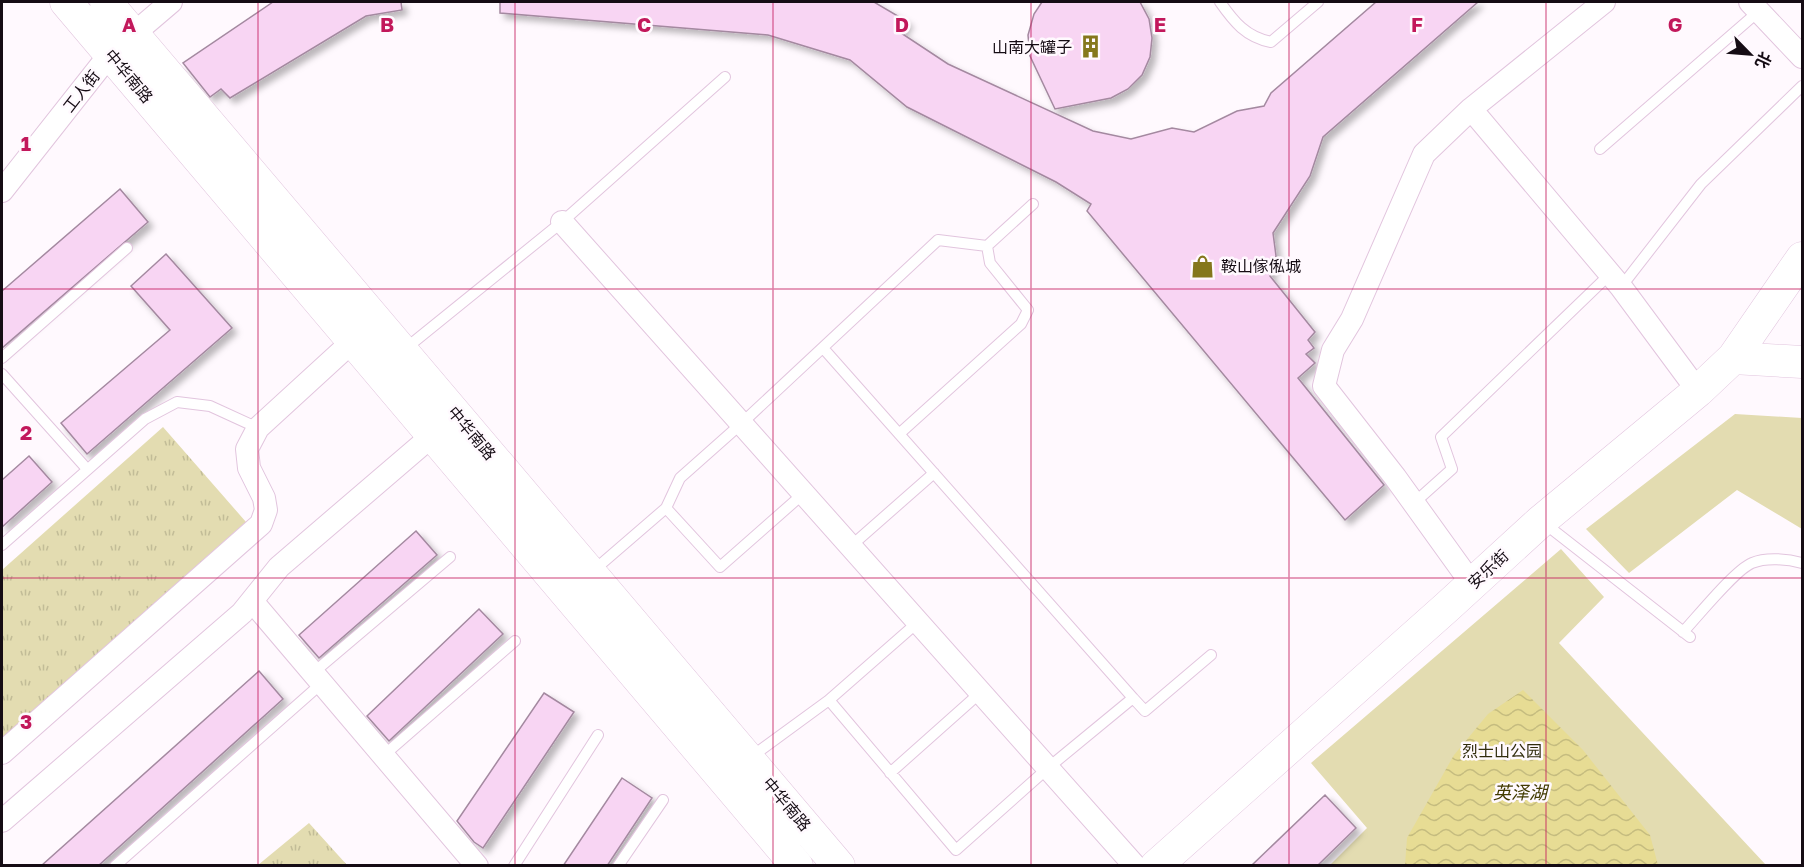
<svg xmlns="http://www.w3.org/2000/svg" width="1804" height="867" font-family="'Golos Text','Noto Sans SC',sans-serif">
	<style>
		.grass { fill: url(#grass-tufts) }
		.park { fill: #e3dcb1 }
		.water { fill: url(#water-waves) }
		.building { fill: #f8d5f3; stroke: #a489a0; stroke-width: 1.5; filter: url(#shadow) }
		.lines { fill: none; stroke-linecap: round; stroke-linejoin: round }
		.lane-casing { stroke: #e2c5de; stroke-width: 12 }
		.street-casing { stroke: #e2c5de; stroke-width: 24 }
		.secondary-casing { stroke: #e2c5de; stroke-width: 33 }
		.lane { stroke: #fff; stroke-width: 10 }
		.street { stroke: #fff; stroke-width: 22 }
		.secondary { stroke: #fff; stroke-width: 32 }
		.grid { fill: none; stroke: #c2185b; stroke-width: 1.5; stroke-opacity: 0.55 }
		.labels { text-anchor: middle; stroke-width: 5; stroke-linejoin: round; paint-order: stroke }
		.poi-label { font-size: 16px; fill: #150c14; stroke: #fff9fe; text-anchor: end }
		.street-label { font-size: 16px; fill: #150c14; stroke: #fff9fe }
		.park-label { font-size: 16px; fill: #322d0d; stroke: #fff9fe }
		.water-label { font-size: 18px; font-style: italic; fill: #423a00; stroke: #fff9fe }
		.grid-label { font-size: 20px; text-anchor: middle; font-weight: bold; fill: #c2185b; stroke: #fff9fe; stroke-width: 5; stroke-linejoin: round; paint-order: stroke }
	</style>
	<defs>
		<pattern id="grass-tufts" width="24" height="20" patternUnits="userSpaceOnUse" patternTransform="scale(1.5)"><rect width="24" height="20" fill="#e3dcb1"/><path d="M3 7l-1-3M5 7V3M7 7l1-3M15 17l-1-3M17 17v-4M19 17l1-3" fill="none" stroke="#c2bc97"/></pattern>
		<pattern id="water-waves" width="16" height="10" patternUnits="userSpaceOnUse" patternTransform="scale(1.5)"><rect width="16" height="10" fill="#e7dc94"/><path d="M0 5q4-4 8 0t8 0" fill="none" stroke="#c5bc7f"/></pattern>
		<filter id="shadow"><feDropShadow dx="5" dy="5" stdDeviation="3" flood-color="#0004"/></filter>
	</defs>
	<rect width="100%" height="100%" fill="#fff9fe"/>
	<path class="grass" d="M163,427L246,522L2,738V570Z
		M309,823L347,865H258Z"/>
	<path class="park" d="M1735,414L1802,418V529L1737,490L1629,573L1586,529Z
		M1561,549L1604,597L1559,643L1766,865H1330L1367,828L1311,763Z"/>
	<path class="water" d="M1523,690L1583,750L1650,835L1658,865H1405L1407,838L1454,755L1488,714Z"/>
	<path class="building" d="M273,2H401L402,10L366,16L230,98L221,89L210,97L183,63Z
		M500,2H874L908,22L901,33L948,64L1093,131L1131,139L1172,128L1194,132L1237,111L1264,106L1271,93L1376,2H1478L1323,137L1310,176L1273,233L1276,256L1270,276L1315,332L1308,340L1314,348L1306,354L1315,363L1298,378L1384,485L1345,520L1087,211L1091,204L1056,182L907,107L850,60L768,35L500,13Z
		M1042,2H1140L1149,19L1152,38L1150,57L1142,75L1128,89L1111,98L1055,109L1030,56L1028,35L1034,14Z
		M120,189L148,222L2,348V291Z
		M166,254L232,328L87,454L61,423L170,330L131,286Z
		M29,456L52,482L2,527V480Z
		M416,531L437,555L319,658L299,635Z
		M479,609L503,634L389,741L367,716Z
		M259,671L283,699L98,866H41Z
		M544,693L574,712L483,848L474,842L457,821Z
		M622,778L652,798L607,866H563Z
		M1325,795L1356,828L1317,866H1251Z"/>
	<g class="lines">
		<defs>
			<path id="lane" d="M1220,2C1234,22 1246,37 1271,42L1318,2
				M1600,149L1759,11
				M1621,287L1701,184L1802,86
				M823,348L1133,698
				M405,349L562,222L725,77
				M2,358L127,248
				M2,374L87,469
				M899,434L1021,324L1028,310L990,263L987,246
				M1414,503L1452,469L1441,437L1610,274
				M666,508L720,567L804,493
				M1544,523L1690,637
				M2,545L145,419L177,402L210,406L258,428
				M851,546L934,473
				M593,571L666,508L680,478L742,423L938,240L987,246L1033,204
				M1683,632C1698,616 1735,570 1752,563C1766,557 1788,559 1802,563
				M313,673L450,557
				M829,700L918,622
				M383,756L515,641
				M751,757L829,700L956,850L1048,768L1133,698L1145,711L1211,655
				M890,773L981,692
				M115,866L322,683
				M514,866L598,735
				M618,866L663,800"/>
			<path id="street" d="M1750,2L1802,57
				M1471,109L1621,287L1698,391
				M2,191L110,54L171,2
				M562,222L1135,866
				M1472,584L1395,477L1324,386L1333,350L1352,319L1424,154L1471,109L1604,2
				M252,601L477,866
				M2,753L261,524L266,510L264,498L249,468L247,449L258,428L353,341
				M2,821L242,613L279,567L433,435"/>
			<path id="secondary" d="M66,2L797,866
				M106,2L839,866
				M1733,358L1802,362
				M1156,866L1447,607L1541,521L1698,391L1733,358L1802,258"/>
		</defs>
		<use href="#lane" class="lane-casing"/>
		<use href="#street" class="street-casing"/>
		<use href="#secondary" class="secondary-casing"/>
		<use href="#lane" class="lane"/>
		<use href="#street" class="street"/>
		<use href="#secondary" class="secondary"/>
	</g>
	<path class="grid" d="M258,2V866M515,2V866M773,2V866M1031,2V866M1289,2V866M1546,2V866M2,289H1802M2,578H1802"/>
	<defs>
		<symbol id="building-bare" viewBox="-9 -9 18 18"><path d="M-4-6H4V6H1V3H-1V6H-4ZM-2.5-4.3h1.7v1.8h-1.7ZM.8-4.3h1.7v1.8H.8ZM-2.5-1h1.7V.8h-1.7ZM.8-1h1.7V.8H.8Z" fill="#85771c" stroke="#fff9fe" stroke-width="2.5" paint-order="stroke"/></symbol>
		<symbol id="shop-bare" viewBox="-9 -9 18 18"><path d="M-5-2.5h2.3a2.7 3.5 0 0 1 5.4 0H5L5.5 6h-11ZM-1.5-2.5h3a1.5 2.3 0 0 0-3 0Z" fill="#85771c" stroke="#fff9fe" stroke-width="2.5" paint-order="stroke"/></symbol>
	</defs>
	<g fill-rule="evenodd">
		<use href="#building-bare" x="1074" y="30" width="33" height="33"/>
		<use href="#shop-bare" x="1186" y="250" width="33" height="33"/>
	</g>
	<g class="labels">
		<g class="poi-label">
			<text x="1072" y="53">山南大罐子</text>
			<text x="1221" y="272" text-anchor="start">鞍山傢俬城</text>
		</g>
		<g class="street-label">
			<text transform="translate(129 76) rotate(50)" y="6">中华南路</text>
			<text transform="translate(81 91) rotate(-52)" y="6">工人街</text>
			<text transform="translate(472 433) rotate(50)" y="6">中华南路</text>
			<text transform="translate(1488 569) rotate(-43)" y="6">安乐街</text>
			<text transform="translate(787 804) rotate(50)" y="6">中华南路</text>
		</g>
		<g class="park-label">
			<text x="1502" y="757">烈士山公园</text>
		</g>
		<g class="water-label">
			<text x="1520" y="799">英泽湖</text>
		</g>
	</g>
	<g class="grid-label">
		<text x="129" y="32">A</text>
		<text x="387" y="32">B</text>
		<text x="644" y="32">C</text>
		<text x="902" y="32">D</text>
		<text x="1160" y="32">E</text>
		<text x="1417" y="32">F</text>
		<text x="1675" y="32">G</text>
		<text x="26" y="151">1</text>
		<text x="26" y="440">2</text>
		<text x="26" y="729">3</text>
	</g>
	<rect width="1804" height="867" fill="none" stroke="#150c14" stroke-width="6"/>
	<g transform="translate(1750 54) rotate(115)" stroke="#fff9fe" stroke-width="4.5" paint-order="stroke">
	<path d="M0-4.5L10 22L0 15L-10 22Z" fill="#150c14"/>
	<text y="-9" font-size="16" font-weight="bold" text-anchor="middle" fill="#150c14">北</text>
	</g>
</svg>
